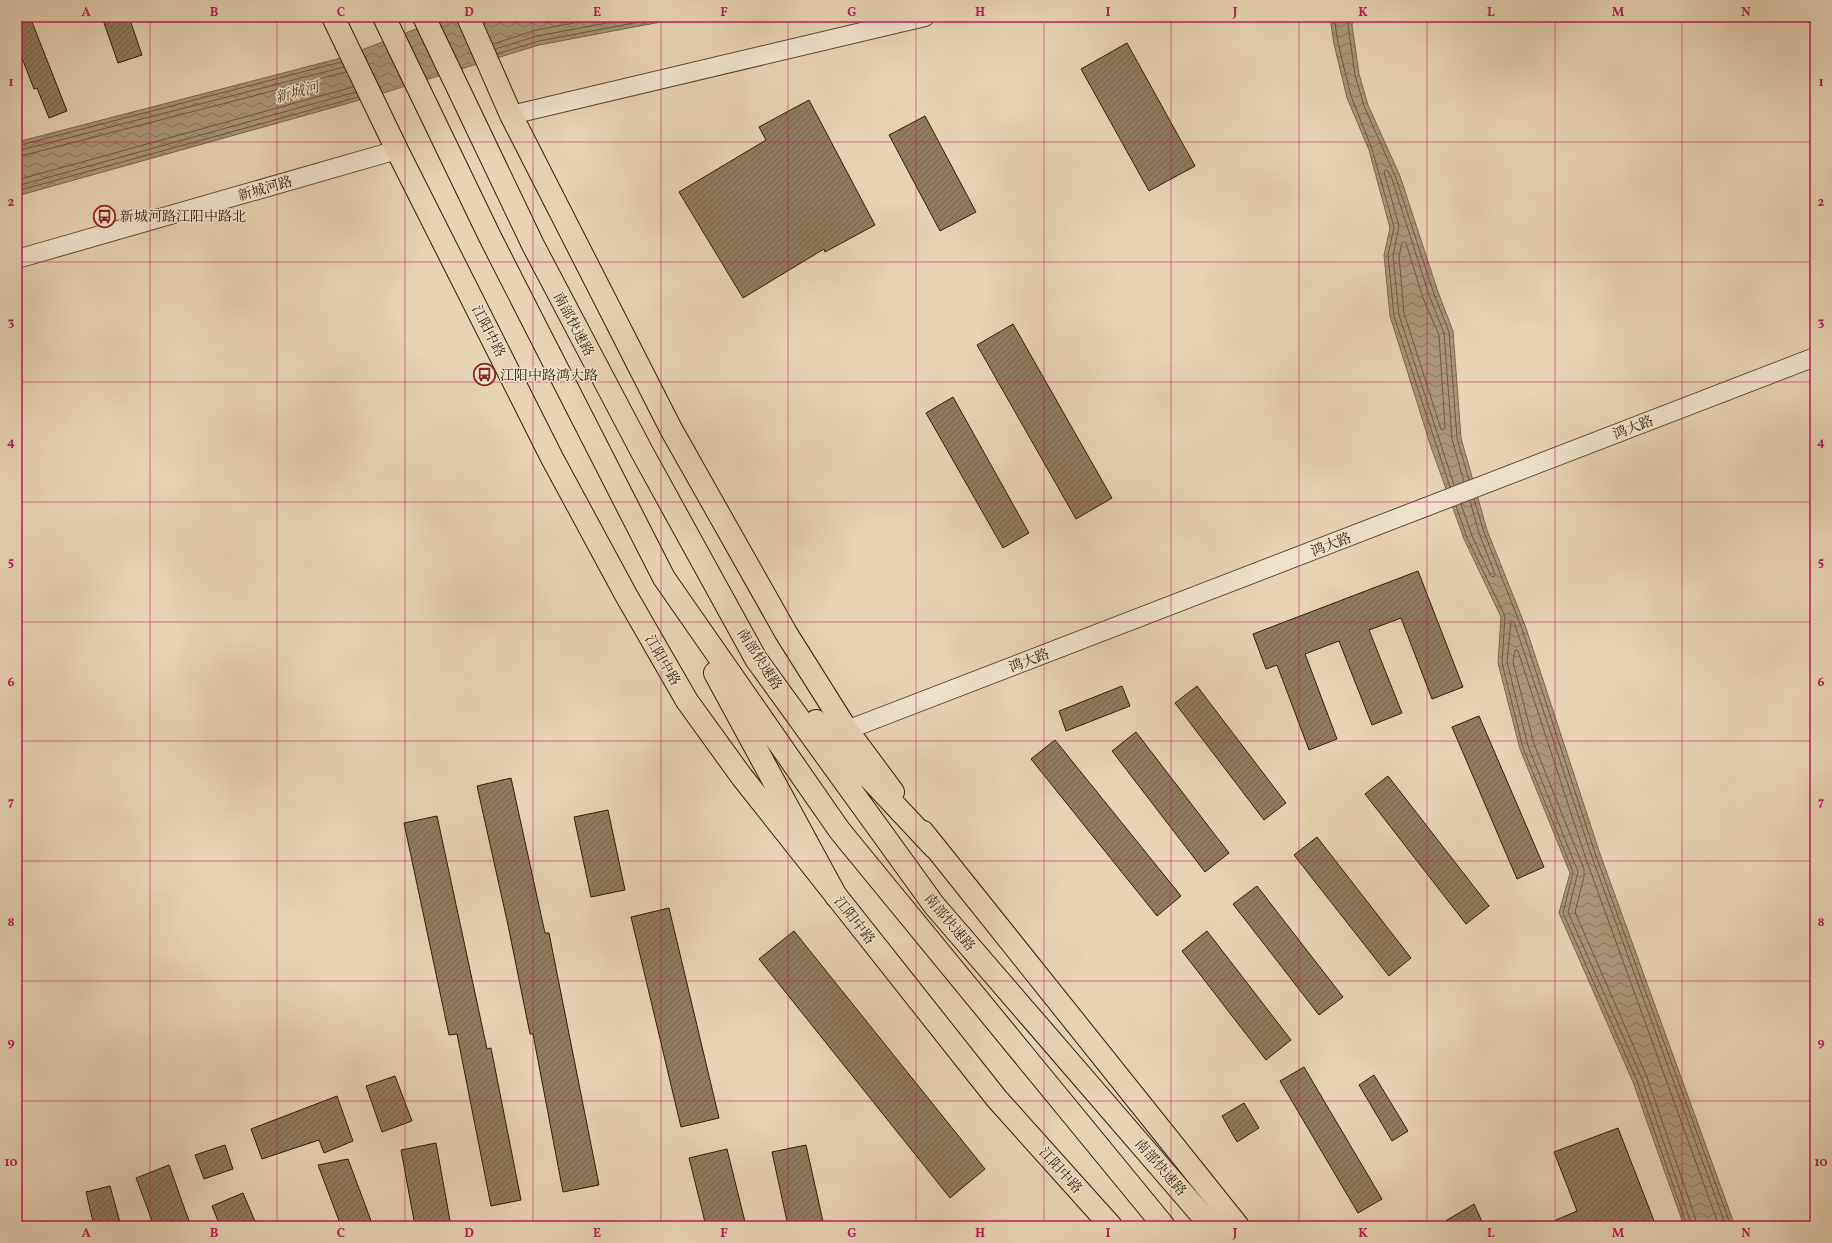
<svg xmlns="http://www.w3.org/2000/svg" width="1832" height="1243" font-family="Vollkorn,'Noto Serif SC',serif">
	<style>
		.water { fill: url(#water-waves); stroke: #79664b }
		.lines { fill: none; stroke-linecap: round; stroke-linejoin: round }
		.shore { stroke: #6c5a3f; stroke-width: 1 }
		.building { fill: url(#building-hatch); stroke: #301d05 }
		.minor-casing { stroke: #5e4b31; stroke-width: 20 }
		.major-casing { stroke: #301d05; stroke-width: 24 }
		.highway-casing { stroke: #301d05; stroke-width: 24 }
		.minor { stroke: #efe3cf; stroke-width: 18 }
		.major { stroke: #e7d4b5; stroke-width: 22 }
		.highway { stroke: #e7d4b5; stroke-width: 22 }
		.grid { fill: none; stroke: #c2185b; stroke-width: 1; stroke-opacity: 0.55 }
		.labels { text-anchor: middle; stroke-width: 3; stroke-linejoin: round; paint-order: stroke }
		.street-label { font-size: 14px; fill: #301d05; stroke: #efe3cf }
		.poi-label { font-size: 14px; fill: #301d05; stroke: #efe3cf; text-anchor: start }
		.water-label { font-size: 15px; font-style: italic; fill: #5a472e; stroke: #efe3cf }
		.neatline { fill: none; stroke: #c2185b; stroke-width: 1.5 }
		.grid-label { font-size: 13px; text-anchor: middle; font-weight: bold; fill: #c2185b }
	</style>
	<defs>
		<pattern id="water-waves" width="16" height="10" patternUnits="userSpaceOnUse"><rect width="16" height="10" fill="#a99679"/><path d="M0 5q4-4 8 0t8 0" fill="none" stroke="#8a7a61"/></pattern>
		<pattern id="building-hatch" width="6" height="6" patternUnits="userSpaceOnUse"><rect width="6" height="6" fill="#8f7c61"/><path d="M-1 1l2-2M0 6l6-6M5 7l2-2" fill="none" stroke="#75654e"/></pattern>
	</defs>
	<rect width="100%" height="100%" fill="#e7d4b5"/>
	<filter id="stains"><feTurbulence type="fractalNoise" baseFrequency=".005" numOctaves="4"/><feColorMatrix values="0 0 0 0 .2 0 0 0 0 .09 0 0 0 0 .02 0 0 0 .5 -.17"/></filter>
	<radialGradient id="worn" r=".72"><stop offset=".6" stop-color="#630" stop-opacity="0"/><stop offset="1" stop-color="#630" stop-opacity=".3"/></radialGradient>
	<path class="water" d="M447,17H687L539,45L367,98L17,196V142L341,58Z
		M1330,17H1353L1352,25L1359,74L1368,105L1400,176L1438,292L1453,331L1461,438L1487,530L1526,628L1600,854L1735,1226H1684L1633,1082L1559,913L1570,873L1520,749L1498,663L1501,617L1464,539L1431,447L1390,316L1384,255L1390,228L1369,150L1347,98L1334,44Z"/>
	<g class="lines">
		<path class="shore" d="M1334,17L1338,43L1351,96L1372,149L1394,227L1388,255L1394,316L1450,487
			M1349,17L1348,25L1355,75L1364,106L1396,178L1434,294L1449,332L1457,438L1469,480
			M493,44L536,30L606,17
			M495,49L537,36L639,17
			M497,54L539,41L666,17
			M17,146L341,62
			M17,151L344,67
			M17,157L346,72
			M17,180L353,87
			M17,186L356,92
			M17,191L358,97
			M1404,242L1406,243L1423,298L1439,335L1445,428L1443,430L1441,429L1404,313L1399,256L1402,243Z
			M1454,485L1399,315L1393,256L1399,226L1384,172L1386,170L1388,171L1392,179L1429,295L1444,333L1452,439L1464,482
			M1474,499L1484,532L1522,629L1596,856L1731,1226
			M1461,504L1472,536L1491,576L1494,577L1495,574L1479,533L1470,501
			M1456,506L1467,538L1505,616L1502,663L1523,748L1573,872L1563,913L1637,1081L1687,1226
			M1692,1226L1642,1079L1568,912L1578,872L1528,746L1507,662L1511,621L1514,622L1517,631L1592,857L1726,1226
			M1698,1226L1647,1077L1575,912L1584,877V869L1534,744L1513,662L1515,650L1518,651L1586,859L1719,1226"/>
	</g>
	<path class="building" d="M17,17H30L67,111L49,118L37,88L34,89L17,45Z
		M102,17H129L142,55L118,63Z
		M1127,43L1195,166L1149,191L1081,69Z
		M809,100L875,225L825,252L824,249L743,298L679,192L766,140L759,127Z
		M925,116L976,212L940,231L889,135Z
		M1013,324L1112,498L1076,519L977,345Z
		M953,397L1029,533L1003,548L926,413Z
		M1418,571L1463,687L1432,699L1401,618L1369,630L1402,713L1372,725L1339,641L1305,654L1337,739L1309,750L1277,665L1266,669L1253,634Z
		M1122,686L1130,706L1066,731L1059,711Z
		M1197,686L1286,803L1264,820L1175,703Z
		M1479,716L1544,867L1517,879L1452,727Z
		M1136,732L1229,853L1205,872L1112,751Z
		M1055,740L1181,896L1157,916L1031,759Z
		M1388,776L1489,906L1466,924L1365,794Z
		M511,778L545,933H549L599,1185L563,1192L533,1034H530L508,925L477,786Z
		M608,810L625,890L591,897L574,817Z
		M437,816L487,1049L491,1048L521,1200L491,1206L457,1034L449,1035L404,823Z
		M1317,837L1411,958L1389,976L1294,855Z
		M1257,886L1343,997L1319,1015L1233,904Z
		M669,908L719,1118L681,1127L631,917Z
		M794,931L985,1169L950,1198L759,959Z
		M1207,931L1291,1040L1266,1060L1182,951Z
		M1304,1067L1382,1199L1358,1213L1280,1081Z
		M1374,1075L1408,1131L1392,1141L1359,1085Z
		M395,1076L412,1121L382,1132L366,1086Z
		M337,1096L353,1141L324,1153L319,1140L262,1159L251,1129Z
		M1244,1103L1259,1128L1237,1142L1222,1116Z
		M1618,1128L1656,1226H1542L1577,1211L1554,1152Z
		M436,1143L451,1226H415L401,1150Z
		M225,1145L233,1169L204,1179L195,1155Z
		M806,1145L824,1226H788L772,1152Z
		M727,1149L746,1226H706L689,1158Z
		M348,1159L373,1226H341L318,1165Z
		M169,1165L185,1210L191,1226H154L136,1178Z
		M110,1186L121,1226H94L86,1192Z
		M243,1193L257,1226H220L212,1206Z
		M1474,1204L1484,1226H1437Z"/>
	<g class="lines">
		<defs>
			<path id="minor" d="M511,115L925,17
				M17,259L397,150
				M847,730L1815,357"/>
			<path id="major" d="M333,17L397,150L552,458L626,595L687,701L742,777L997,1099L1111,1226
				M468,17L511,115L671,429L786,633L847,730L893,792
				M923,832L1238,1226"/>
			<path id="highway" d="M384,17L490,237L664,578L840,831L1164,1226
				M424,17L533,245L642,452L756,659L934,905L1211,1226
				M715,673L836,896
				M816,721L934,847"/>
		</defs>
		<use href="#minor" class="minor-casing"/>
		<use href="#major" class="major-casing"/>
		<use href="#highway" class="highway-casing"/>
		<use href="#minor" class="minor"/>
		<use href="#major" class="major"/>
		<use href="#highway" class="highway"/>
	</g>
	<path class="grid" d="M150,17V1226M277,17V1226M405,17V1226M533,17V1226M661,17V1226M788,17V1226M916,17V1226M1044,17V1226M1171,17V1226M1299,17V1226M1427,17V1226M1555,17V1226M1682,17V1226M17,142H1815M17,262H1815M17,382H1815M17,502H1815M17,622H1815M17,741H1815M17,861H1815M17,981H1815M17,1101H1815"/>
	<defs>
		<symbol id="bus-ring" viewBox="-11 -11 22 22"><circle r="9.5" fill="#efe3cf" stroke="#8f2418" stroke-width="1.5"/><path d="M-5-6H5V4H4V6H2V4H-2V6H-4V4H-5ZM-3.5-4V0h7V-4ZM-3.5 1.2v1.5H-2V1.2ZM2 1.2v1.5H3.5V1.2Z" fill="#8f2418"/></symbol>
	</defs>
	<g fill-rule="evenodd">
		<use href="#bus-ring" x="92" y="204" width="25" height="25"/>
		<use href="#bus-ring" x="472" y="362" width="25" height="25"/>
	</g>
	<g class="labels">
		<g class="street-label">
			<text transform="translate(265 188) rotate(-16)" y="5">新城河路</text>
			<text transform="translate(574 324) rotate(62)" y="5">南部快速路</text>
			<text transform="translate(489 331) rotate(63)" y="5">江阳中路</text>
			<text transform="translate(1633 427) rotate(-21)" y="5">鸿大路</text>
			<text transform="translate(1331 544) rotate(-21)" y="5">鸿大路</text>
			<text transform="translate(760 659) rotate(57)" y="5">南部快速路</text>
			<text transform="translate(663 660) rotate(60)" y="5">江阳中路</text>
			<text transform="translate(1029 660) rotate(-21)" y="5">鸿大路</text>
			<text transform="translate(855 920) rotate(52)" y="5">江阳中路</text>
			<text transform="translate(950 922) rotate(50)" y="5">南部快速路</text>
			<text transform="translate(1161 1167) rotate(49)" y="5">南部快速路</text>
			<text transform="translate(1061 1170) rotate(48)" y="5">江阳中路</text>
		</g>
		<g class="poi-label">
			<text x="120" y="221">新城河路江阳中路北</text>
			<text x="500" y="380">江阳中路鸿大路</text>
		</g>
		<g class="water-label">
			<text transform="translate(297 92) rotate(-15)" y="5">新城河</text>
		</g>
	</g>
	<rect width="1832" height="1243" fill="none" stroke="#e7d4b5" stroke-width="44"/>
	<rect x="22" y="22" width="1788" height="1199" class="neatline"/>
	<g class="grid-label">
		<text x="86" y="16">A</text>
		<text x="214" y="16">B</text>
		<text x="341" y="16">C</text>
		<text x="469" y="16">D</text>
		<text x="597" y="16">E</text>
		<text x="724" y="16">F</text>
		<text x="852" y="16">G</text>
		<text x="980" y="16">H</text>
		<text x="1108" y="16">I</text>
		<text x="1235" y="16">J</text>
		<text x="1363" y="16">K</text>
		<text x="1491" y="16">L</text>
		<text x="1618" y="16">M</text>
		<text x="1746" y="16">N</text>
		<text x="11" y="86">1</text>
		<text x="1821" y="86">1</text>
		<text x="11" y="206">2</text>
		<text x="1821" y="206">2</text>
		<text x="11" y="326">3</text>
		<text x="1821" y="326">3</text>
		<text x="11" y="446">4</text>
		<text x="1821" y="446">4</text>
		<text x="11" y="566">5</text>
		<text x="1821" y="566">5</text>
		<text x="11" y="686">6</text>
		<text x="1821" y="686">6</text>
		<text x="11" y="806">7</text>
		<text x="1821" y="806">7</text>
		<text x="11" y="926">8</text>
		<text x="1821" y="926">8</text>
		<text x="11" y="1046">9</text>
		<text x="1821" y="1046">9</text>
		<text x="11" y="1166">10</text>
		<text x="1821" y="1166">10</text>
		<text x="86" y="1237">A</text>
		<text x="214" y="1237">B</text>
		<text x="341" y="1237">C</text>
		<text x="469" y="1237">D</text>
		<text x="597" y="1237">E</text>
		<text x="724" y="1237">F</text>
		<text x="852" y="1237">G</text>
		<text x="980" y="1237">H</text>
		<text x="1108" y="1237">I</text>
		<text x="1235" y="1237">J</text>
		<text x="1363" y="1237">K</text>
		<text x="1491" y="1237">L</text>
		<text x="1618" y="1237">M</text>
		<text x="1746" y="1237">N</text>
	</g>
	<rect width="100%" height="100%" filter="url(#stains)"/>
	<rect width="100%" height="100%" fill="url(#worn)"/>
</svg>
